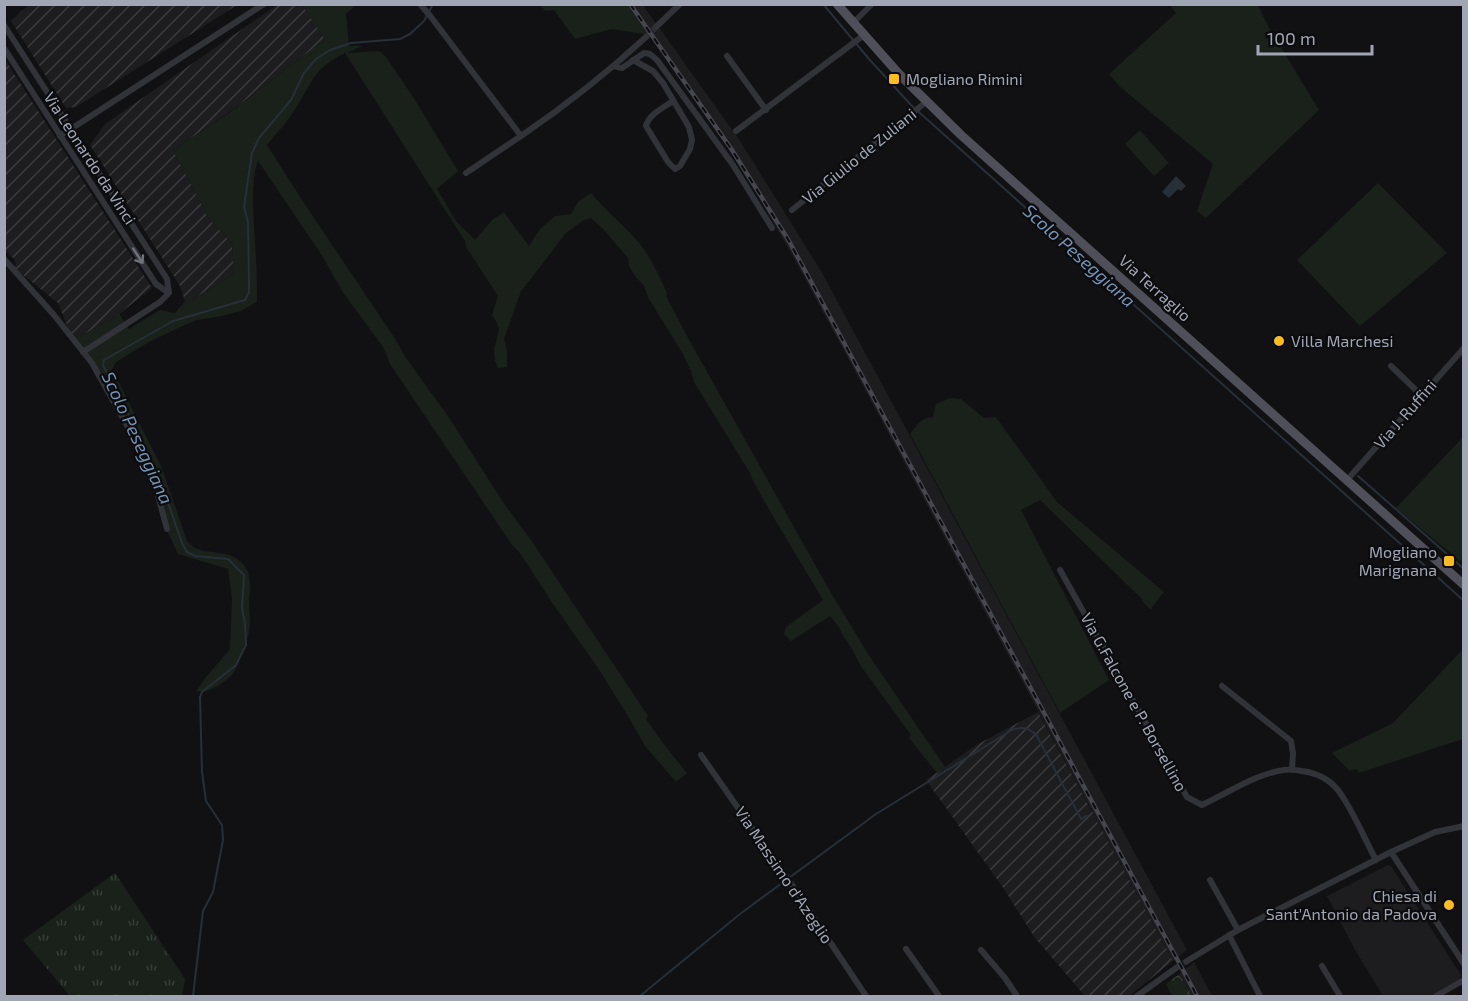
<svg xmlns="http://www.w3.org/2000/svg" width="1468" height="1001" font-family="'Exo 2',sans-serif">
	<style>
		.built { fill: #1d1d20 }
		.industrial { fill: url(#industrial-furrows) }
		.grass { fill: #19211a }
		.forest { fill: url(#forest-crowns) }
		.park { fill: url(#park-tufts) }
		.water { fill: #272f38 }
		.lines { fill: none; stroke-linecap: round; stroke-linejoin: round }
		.stream { stroke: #272f38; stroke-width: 2 }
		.minor-tunnel { stroke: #2e2f33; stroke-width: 6; stroke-dasharray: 6 3; stroke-linecap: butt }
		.minor { stroke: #323338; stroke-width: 6 }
		.primary { stroke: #4e4f58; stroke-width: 9 }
		.rail-casing { stroke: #45464e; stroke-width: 4.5 }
		.rail { stroke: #0c0c0e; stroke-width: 2; stroke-dasharray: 7; stroke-linecap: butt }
		.oneway { stroke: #6f727d }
		.poi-dot { fill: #ffbd1d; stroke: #0c0c0e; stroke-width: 2 }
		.labels { text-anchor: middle; stroke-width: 4.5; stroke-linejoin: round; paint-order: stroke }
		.poi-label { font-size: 16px; fill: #a1a6b5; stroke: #0c0c0e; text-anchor: start }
		.street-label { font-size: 16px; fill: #a1a6b5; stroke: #0c0c0e }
		.water-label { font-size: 18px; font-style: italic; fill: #7493b4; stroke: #0c0c0e }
	</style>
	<defs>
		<pattern id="industrial-furrows" width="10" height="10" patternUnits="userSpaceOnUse" patternTransform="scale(1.5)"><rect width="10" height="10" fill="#1d1d20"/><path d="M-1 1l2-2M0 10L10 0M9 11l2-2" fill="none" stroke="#3b3b3e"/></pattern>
		<pattern id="forest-crowns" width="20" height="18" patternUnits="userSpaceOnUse" patternTransform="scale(1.5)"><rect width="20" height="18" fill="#19211a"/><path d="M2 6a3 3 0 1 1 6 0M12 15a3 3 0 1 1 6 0" fill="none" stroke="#373e39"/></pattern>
		<pattern id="park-tufts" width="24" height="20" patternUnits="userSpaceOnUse" patternTransform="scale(1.5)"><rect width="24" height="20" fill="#19211a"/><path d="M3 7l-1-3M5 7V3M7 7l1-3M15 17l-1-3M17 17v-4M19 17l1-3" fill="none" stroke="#373e39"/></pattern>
	</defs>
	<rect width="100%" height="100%" fill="#111113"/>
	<path class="built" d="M628,5H643L740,141L821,271L1187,950L1173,961L795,260L743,170L729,149Z
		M1388,865L1391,866L1461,975L1459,980L1431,996H1383L1355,950L1327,896Z
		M1194,962L1212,996H1192L1179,974Z"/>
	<path class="industrial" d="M31,4H237V5L76,107L66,108L11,21L21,11Z
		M277,5H302L326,39L227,114L173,150L209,219L232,243L234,274L180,307L185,301L180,286L90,145L105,124Z
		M4,58L152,288L119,314L120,315L73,340L58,303L17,270L14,267L16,264L14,259L5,250Z
		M1038,712L1173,961L1129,996H1085L1035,938L1004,889L926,780L978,744Z"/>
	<path class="grass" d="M302,5H356L346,14L349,46H362L347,53L379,51L386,57L415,100L458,171L437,189L456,221L475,240L492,220L504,212L529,246L540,229L555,216L571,214L578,202L591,193C606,211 625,226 640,244C652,259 659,276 667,293L666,296L687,336L827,586L868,654L945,767L937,773L909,738L911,735L860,665L852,649L842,634L839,627L830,616L791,641L784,634L786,627L823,600L777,523L754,483L750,473L694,382L691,371L683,354L649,299L644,286L635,276L629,266L628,258L605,231L591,218L584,220L566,233L533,276L521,291L504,339L507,351V367L498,368L495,361L494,350L499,329L496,321L492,315L498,296L466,247L465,241L345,53C313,69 313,81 296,108C288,121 277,133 267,145L306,206L396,340L406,358L448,416L503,502L531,540L648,716L646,719L666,747L687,773L676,782L645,746L628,716L598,668L553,604L520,553L512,545L390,364L383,347L344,294L321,254L258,161C249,182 255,235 256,259C257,273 257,288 257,302L241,311L222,316L197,320L178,328L149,342L116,362L112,369L162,468L187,541C203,560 225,544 244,565C253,576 249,591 249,605C249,614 251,623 249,632C247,642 238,668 232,675C224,683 208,694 196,691L207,676L230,649L232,599L228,569L178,554L162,520L148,471L98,372L73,340L120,315L129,329L160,310L175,313L180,307L234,274L232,243L209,219L173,150L228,114L325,39Z
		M540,5H628L650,35L612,29L575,39L554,10L545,11Z
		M1170,5H1258L1268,26L1319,110L1206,218L1197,211L1213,164L1119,86L1109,74L1176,13Z
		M1140,130L1169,163L1154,176L1125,144Z
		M1378,183L1447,253L1360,326L1297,260Z
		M950,398L961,399L984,418L996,417L1057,502L1164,592L1152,607L1151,610L1143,602L1141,598L1040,500L1021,510L1109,680L1060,713L910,434C918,424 920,418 933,417L936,404Z
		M1463,437L1464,558L1460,561L1396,508Z
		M1463,649V739L1359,773L1356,769L1350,771L1332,753L1393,723Z"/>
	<path class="forest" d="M1179,974L1192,996H1172L1166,984Z"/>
	<path class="park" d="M115,873L185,979L182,996H70L23,940Z"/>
	<path class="water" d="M1176,176L1186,186L1181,191L1178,189L1169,198L1162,192Z"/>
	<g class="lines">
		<path class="stream" d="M823,4L869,59L911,105L1463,600
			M1358,476L1464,569
			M193,996L203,911L213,892L223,840L222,825L206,801L202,772L200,697L202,692L236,665L246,645L245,624L242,608L244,575L228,559L195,556L187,552L182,543L158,474L144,447L135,425L126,411L103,365L104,360L173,321L245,300L249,292V281L248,222L244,207L252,153L259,138L291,100L304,73L316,59L330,50L351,43L400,39L410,34L424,21L433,4
			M640,996L740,914L876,814L1012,730C1022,726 1030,728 1037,736L1081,819L1087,816"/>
		<path class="minor-tunnel" d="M646,37L657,26
			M1176,968L1187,961"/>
		<path class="minor" d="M420,4L431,17L521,136C565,106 607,73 646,37
			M853,23L872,4
			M4,25L167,279L169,293
			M657,26L680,4
			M4,48L156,284L169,293
			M727,56L766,110
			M633,60L653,71L663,83L689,127L692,140L690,149L680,166L675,169L668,162L646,126C649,114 663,108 673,101
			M614,66L622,68L644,53L650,54L657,60L733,165L772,228
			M736,131L864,35
			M60,136L264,4
			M466,173L521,136
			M792,210L926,102
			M4,259L54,315L92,363L129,429L157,492L167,529
			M83,352L160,302L169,293
			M1391,366L1421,395
			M1347,480L1464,348
			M1060,570L1187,797L1202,805C1228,793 1255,774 1284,770C1289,769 1296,770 1302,771C1316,773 1329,779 1338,790C1353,810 1364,838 1376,860
			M1222,686L1291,741L1293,753L1292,770
			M701,755L790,882L866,996
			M1391,852L1464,964
			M1210,880L1238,930
			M1229,935L1260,996
			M906,949L939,996
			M981,950L1005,978L1017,996
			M1187,961L1238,930L1391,852L1435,832L1464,826
			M1322,966L1340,996
			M1137,996L1176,968
			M1436,996L1464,980"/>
		<path class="primary" d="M837,4L899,74L961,135L1464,585"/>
		<defs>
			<path id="rail" d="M630,4L732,150L789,241L1197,996"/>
		</defs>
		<use href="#rail" class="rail-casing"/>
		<use href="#rail" class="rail"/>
	</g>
	<defs><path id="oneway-shaft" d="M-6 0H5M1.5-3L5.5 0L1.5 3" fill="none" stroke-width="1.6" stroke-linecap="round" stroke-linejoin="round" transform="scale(1.5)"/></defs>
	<use class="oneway" href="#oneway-shaft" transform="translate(138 256) rotate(57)"/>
	<g class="poi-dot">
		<rect x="888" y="73" width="12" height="12" rx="3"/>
		<circle cx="1279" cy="341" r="6"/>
		<rect x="1443" y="555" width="12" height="12" rx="3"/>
		<circle cx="1449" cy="905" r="6"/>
	</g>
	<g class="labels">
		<g class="poi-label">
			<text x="906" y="85">Mogliano Rimini</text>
			<text x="1291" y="347">Villa Marchesi</text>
			<text x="1437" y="558" text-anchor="end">Mogliano<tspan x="1437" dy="18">Marignana</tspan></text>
			<text x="1437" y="902" text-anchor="end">Chiesa di<tspan x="1437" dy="18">Sant'Antonio da Padova</tspan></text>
		</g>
		<g class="street-label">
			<text transform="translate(859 156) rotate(-39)" y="6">Via Giulio de Zuliani</text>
			<text transform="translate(90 158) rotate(57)" y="6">Via Leonardo da Vinci</text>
			<text transform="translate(1155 288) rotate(42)" y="6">Via Terraglio</text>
			<text transform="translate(1405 414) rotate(-49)" y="6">Via J. Ruffini</text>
			<text transform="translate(1134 702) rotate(61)" y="6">Via G.Falcone e P. Borsellino</text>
			<text transform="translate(784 875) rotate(56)" y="6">Via Massimo d'Azeglio</text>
		</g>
		<g class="water-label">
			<text transform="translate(1079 256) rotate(42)" y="6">Scolo Peseggiana</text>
			<text transform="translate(137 438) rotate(65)" y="6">Scolo Peseggiana</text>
		</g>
	</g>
	<rect width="1468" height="1001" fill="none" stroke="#a1a6b5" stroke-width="12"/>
	<path d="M1258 45v9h114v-9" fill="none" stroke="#a1a6b5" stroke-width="3"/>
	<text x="1267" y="45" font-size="18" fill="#a1a6b5" stroke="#0c0c0e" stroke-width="4.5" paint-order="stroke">100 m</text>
</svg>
